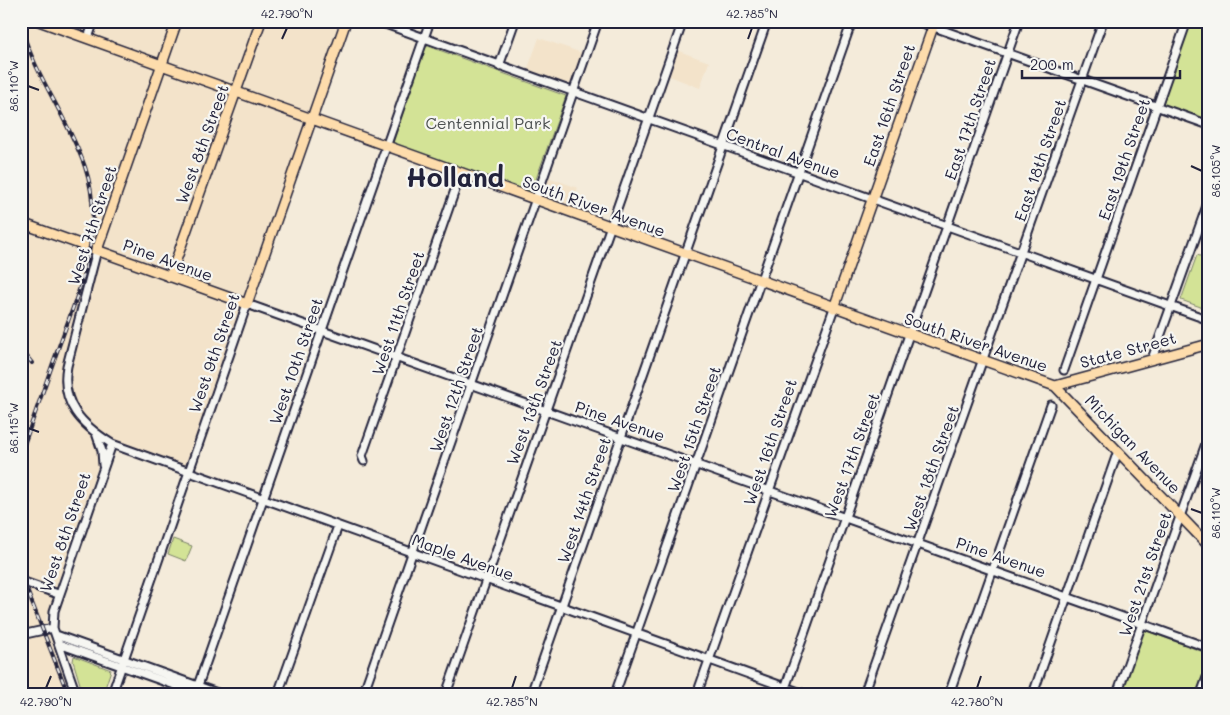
<svg xmlns="http://www.w3.org/2000/svg" width="1230" height="715" font-family="Mali,sans-serif">
	<style>
		.built { fill: #f3e3ca }
		.green { fill: #d3e396; stroke: #7a8268 }
		.lines { fill: none; stroke-linecap: round; stroke-linejoin: round }
		.minor-casing { stroke: #22223b; stroke-width: 11 }
		.major-casing { stroke: #22223b; stroke-width: 12 }
		.minor { stroke: #f6f6f2; stroke-width: 7 }
		.major { stroke: #fddcac; stroke-width: 9 }
		.rail-casing { stroke: #22223b; stroke-width: 4 }
		.rail { stroke: #f6f6f2; stroke-width: 2; stroke-dasharray: 5.5; stroke-linecap: butt }
		.ticks { fill: none; stroke: #22223b; stroke-width: 2 }
		.labels { text-anchor: middle; stroke-width: 4.5; stroke-linejoin: round; paint-order: stroke }
		.street-label { font-size: 16px; fill: #22223b; stroke: #f6f6f2 }
		.park-label { font-size: 16px; fill: #4e5252; stroke: #f6f6f2 }
		.town-label { font-size: 26px; font-weight: bold; fill: #22223b; stroke: #f6f6f2 }
		.neatline { fill: none; stroke: #22223b; stroke-width: 2 }
		.ticks-label { font-size: 12px; text-anchor: middle; fill: #22223b }
	</style>
	<rect width="100%" height="100%" fill="#f4ebda"/>
	<filter id="ink" filterUnits="userSpaceOnUse"><feTurbulence type="fractalNoise" baseFrequency=".02" numOctaves="2"/><feDisplacementMap in="SourceGraphic" scale="10" xChannelSelector="R" yChannelSelector="G"/><feConvolveMatrix kernelMatrix="1 2 1 2 8 2 1 2 1" color-interpolation-filters="sRGB"/></filter>
	<g filter="url(#ink)">
		<path class="built" d="M21,21H346L189,472L120,446L97,434L102,454L46,619L72,694H21Z
			M539,38L582,53L570,85L527,71Z
			M676,50L709,62L700,88L667,75Z
			M548,177L578,188L571,208L542,197Z"/>
		<path class="green" d="M1190,21H1209V121L1162,104Z
			M428,46L566,96L531,193L393,143L425,48Z
			M1197,255L1209,259V310L1181,300Z
			M173,539L192,546L186,561L168,554Z
			M1144,630L1209,654V659L1197,694H1120Z
			M74,656L111,670L103,694H83L73,661Z"/>
		<g class="lines">
			<defs>
				<path id="minor" d="M377,21L1209,320
					M917,21L1209,125
					M88,38L94,21
					M499,66L515,21
					M97,250L67,366C60,404 82,425 112,444L804,694
					M1152,359L1209,200
					M1064,370L1187,21
					M96,433L102,451L103,465
					M364,461L362,456L461,173
					M21,581L58,594
					M21,635L53,628
					M56,635L220,694
					M59,644L200,694
					M76,694L53,628L54,611L112,444
					M112,694L247,304L1209,648
					M195,694L430,21
					M278,694L338,526
					M363,694L598,21
					M446,694L683,21
					M531,694L767,21
					M615,694L852,21
					M697,694L834,308
					M783,694L1019,21
					M864,694L1103,21
					M949,694L1051,405
					M1033,694L1118,451
					M1117,694L1209,435
					M1201,694L1209,672"/>
				<path id="major" d="M39,21L1055,386L1209,546
					M21,223L247,304L346,21
					M97,250L177,21
					M170,277L261,21
					M834,308L935,21
					M1055,386L1209,344"/>
			</defs>
			<use href="#minor" class="minor-casing"/>
			<use href="#major" class="major-casing"/>
			<use href="#minor" class="minor"/>
			<use href="#major" class="major"/>
			<defs>
				<path id="rail" d="M21,26C34,74 68,118 85,167C106,229 80,288 59,346C46,382 34,417 21,453
					M21,349L32,363
					M21,575L68,694"/>
			</defs>
			<use href="#rail" class="rail-casing"/>
			<use href="#rail" class="rail"/>
		</g>
	</g>
	<path class="ticks" d="M282,39L287,28M748,39L752,28M28,86L39,90M1191,166L1202,171M28,428L39,432M1191,509L1202,513M46,688L51,676M512,688L516,676M977,688L981,676"/>
	<g class="labels">
		<g class="street-label">
			<text transform="translate(889 105) rotate(-71)" y="6">East 16th Street</text>
			<text transform="translate(970 119) rotate(-71)" y="6">East 17th Street</text>
			<text transform="translate(202 144) rotate(-70)" y="6">West 8th Street</text>
			<text transform="translate(783 153) rotate(20)" y="6">Central Avenue</text>
			<text transform="translate(1124 159) rotate(-71)" y="6">East 19th Street</text>
			<text transform="translate(1040 160) rotate(-71)" y="6">East 18th Street</text>
			<text transform="translate(594 206) rotate(20)" y="6">South River Avenue</text>
			<text transform="translate(92 225) rotate(-72)" y="6">West 7th Street</text>
			<text transform="translate(168 260) rotate(20)" y="6">Pine Avenue</text>
			<text transform="translate(398 313) rotate(-71)" y="6">West 11th Street</text>
			<text transform="translate(976 342) rotate(19)" y="6">South River Avenue</text>
			<text transform="translate(1128 350) rotate(-15)" y="6">State Street</text>
			<text transform="translate(214 353) rotate(-71)" y="6">West 9th Street</text>
			<text transform="translate(296 361) rotate(-71)" y="6">West 10th Street</text>
			<text transform="translate(456 389) rotate(-71)" y="6">West 12th Street</text>
			<text transform="translate(534 402) rotate(-70)" y="6">West 13th Street</text>
			<text transform="translate(620 421) rotate(19)" y="6">Pine Avenue</text>
			<text transform="translate(694 429) rotate(-71)" y="6">West 15th Street</text>
			<text transform="translate(770 442) rotate(-71)" y="6">West 16th Street</text>
			<text transform="translate(1133 444) rotate(46)" y="6">Michigan Avenue</text>
			<text transform="translate(852 455) rotate(-70)" y="6">West 17th Street</text>
			<text transform="translate(931 468) rotate(-70)" y="6">West 18th Street</text>
			<text transform="translate(584 500) rotate(-71)" y="6">West 14th Street</text>
			<text transform="translate(65 532) rotate(-71)" y="6">West 8th Street</text>
			<text transform="translate(463 557) rotate(20)" y="6">Maple Avenue</text>
			<text transform="translate(1001 557) rotate(19)" y="6">Pine Avenue</text>
			<text transform="translate(1145 574) rotate(-71)" y="6">West 21st Street</text>
		</g>
		<g class="park-label">
			<text x="488" y="129">Centennial Park</text>
		</g>
		<g class="town-label">
			<text x="455" y="187">Holland</text>
		</g>
	</g>
	<rect width="1230" height="715" fill="none" stroke="#f6f6f2" stroke-width="55"/>
	<path d="M1022 70v8h158v-8" fill="none" stroke="#22223b" stroke-width="2.5"/>
	<text x="1030" y="70" font-size="15" fill="#22223b" stroke="#f6f6f2" stroke-width="4" paint-order="stroke">200 m</text>
	<rect x="28" y="28" width="1174" height="660" class="neatline"/>
	<g class="ticks-label">
		<text x="287" y="18">42.790°N</text>
		<text x="752" y="18">42.785°N</text>
		<text transform="translate(14 86) rotate(-90)" y="4">86.110°W</text>
		<text transform="translate(1216 171) rotate(-90)" y="4">86.105°W</text>
		<text transform="translate(14 428) rotate(-90)" y="4">86.115°W</text>
		<text transform="translate(1216 513) rotate(-90)" y="4">86.110°W</text>
		<text x="46" y="706">42.790°N</text>
		<text x="512" y="706">42.785°N</text>
		<text x="977" y="706">42.780°N</text>
	</g>
</svg>
